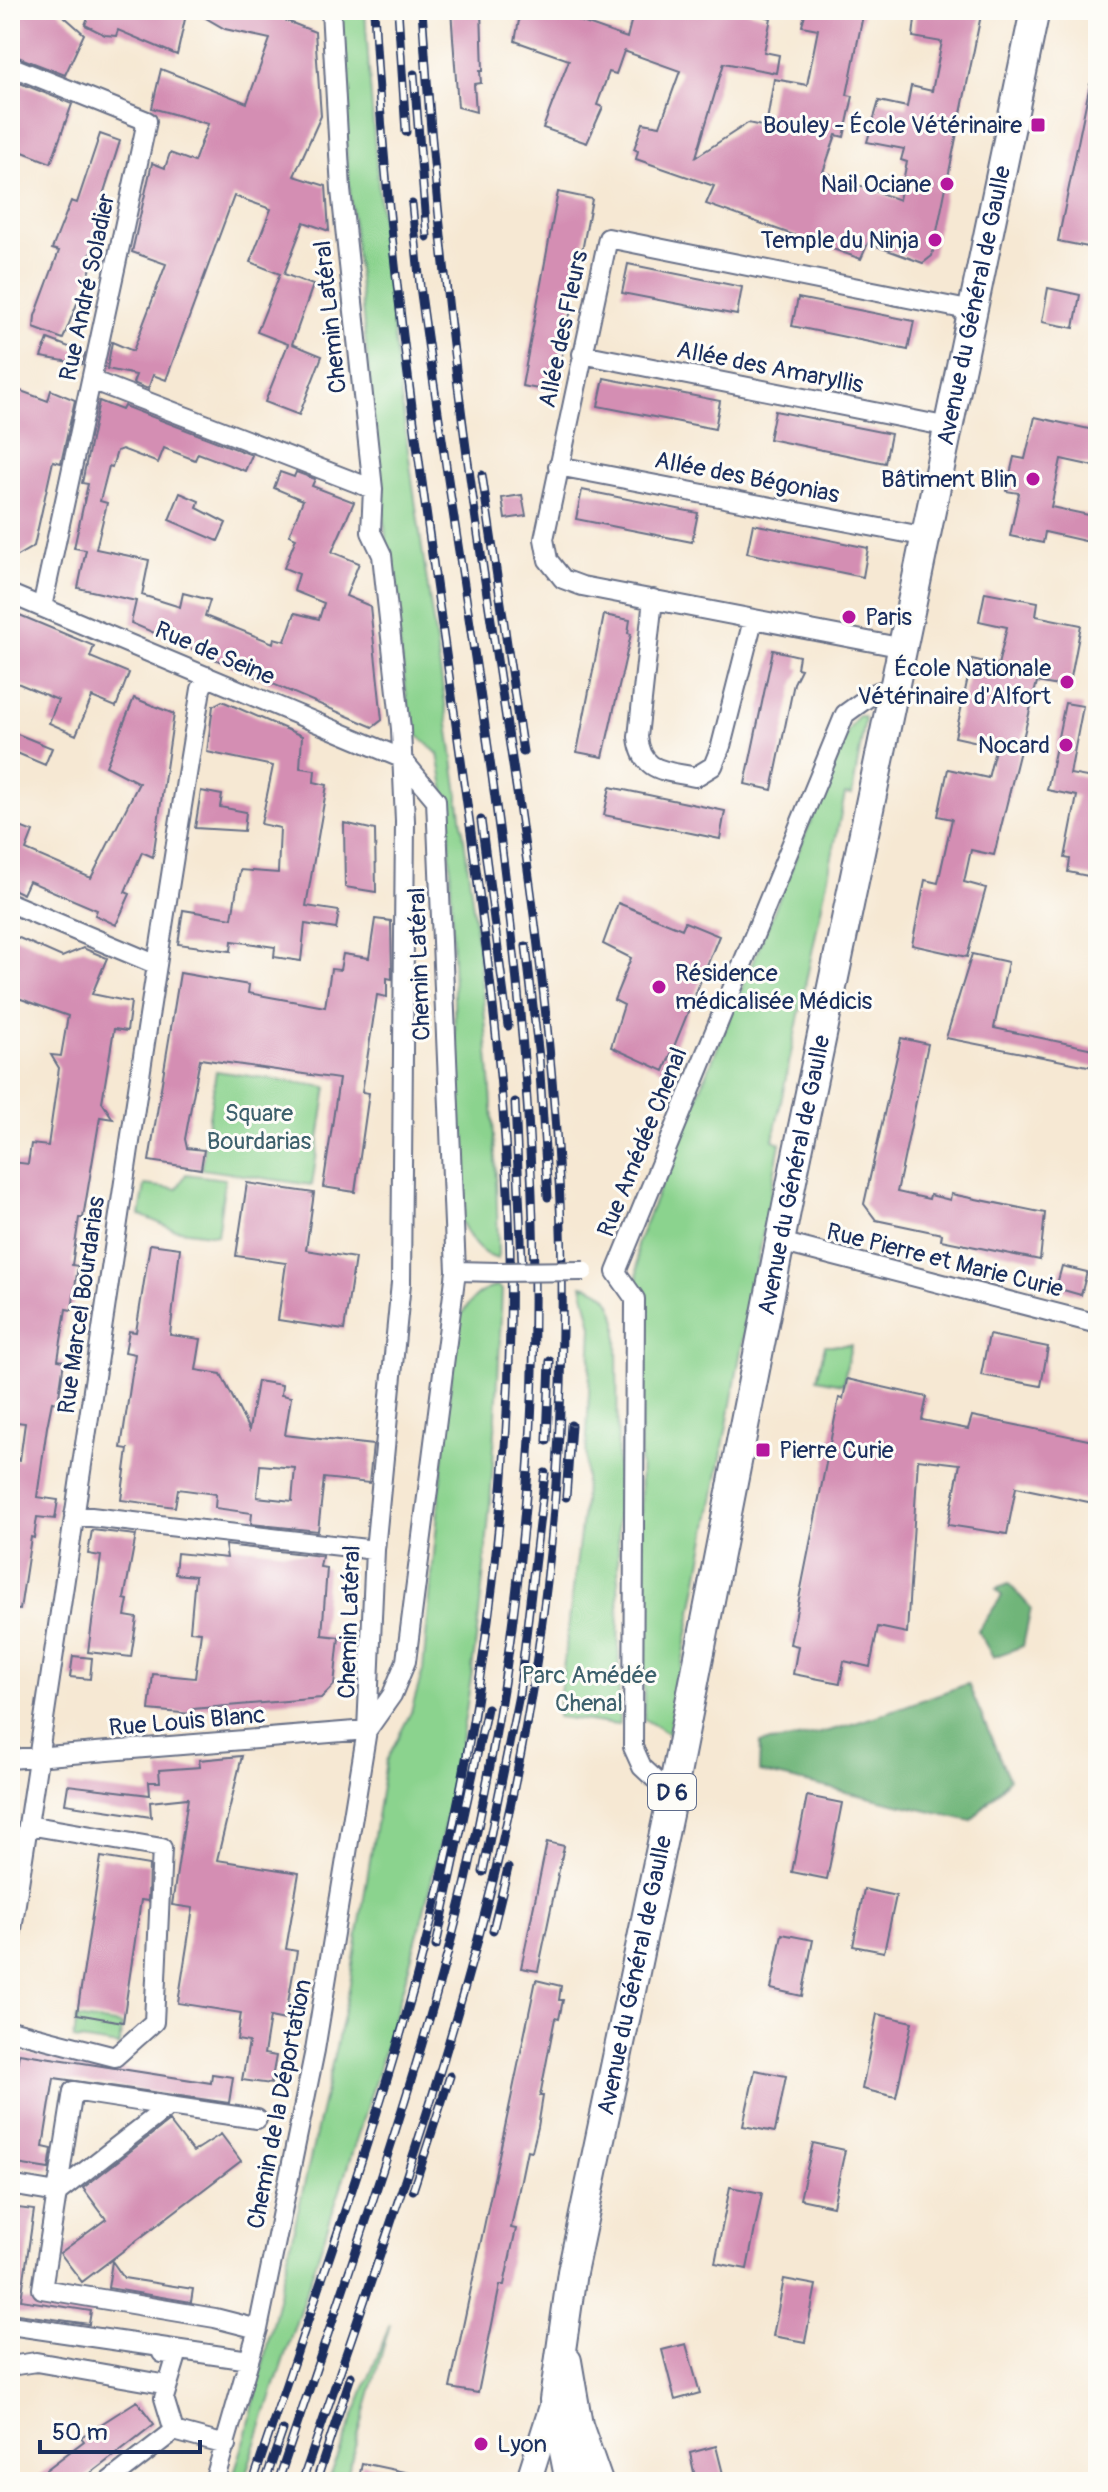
<svg xmlns="http://www.w3.org/2000/svg" width="1108" height="2492" font-family="Pangolin,sans-serif">
	<style>
		.green { fill: #8bd38e; stroke: #538176; stroke-width: 2 }
		.forest { fill: #70b579; stroke: #46726c; stroke-width: 2 }
		.building { fill: #d48eb3; fill-rule: evenodd }
		.lines { fill: none; stroke-linecap: round; stroke-linejoin: round }
		.street-casing { stroke: #687087; stroke-width: 22 }
		.secondary-casing { stroke: #687087; stroke-width: 28 }
		.primary-casing { stroke: #687087; stroke-width: 32 }
		.street { stroke: #fff; stroke-width: 18 }
		.secondary { stroke: #fff; stroke-width: 24 }
		.primary { stroke: #fff; stroke-width: 28 }
		.rail-casing { stroke: #1b2f5e; stroke-width: 9 }
		.rail { stroke: #fdfcf7; stroke-width: 6; stroke-dasharray: 18; stroke-linecap: butt }
		.street-bridge-casing { stroke: #687087; stroke-width: 22; stroke-linecap: butt }
		.street-bridge { stroke: #fff; stroke-width: 18 }
		.poi-dot { fill: #b5179e; stroke: #fdfcf7; stroke-width: 3 }
		.labels { text-anchor: middle; stroke-width: 6; stroke-linejoin: round; paint-order: stroke }
		.shield { fill: #fdfcf7; stroke: #5f6c8c; stroke-width: 2 }
		.shield-label { font-size: 22px; font-weight: bold; fill: #1b2f5e }
		.poi-label { font-size: 24px; fill: #1b2f5e; stroke: #fdfcf7; text-anchor: end }
		.street-label { font-size: 24px; fill: #1b2f5e; stroke: #fdfcf7 }
		.park-label { font-size: 24px; fill: #3d606c; stroke: #fdfcf7 }
	</style>
	<rect width="100%" height="100%" fill="#fdfcf7"/>
	<filter id="ink" filterUnits="userSpaceOnUse"><feTurbulence type="fractalNoise" baseFrequency=".0125" numOctaves="2"/><feDisplacementMap in="SourceGraphic" scale="16" xChannelSelector="R" yChannelSelector="G"/><feConvolveMatrix kernelMatrix="1 2 1 2 8 2 1 2 1" color-interpolation-filters="sRGB"/></filter>
	<filter id="wash" filterUnits="userSpaceOnUse"><feTurbulence type="fractalNoise" baseFrequency=".006" numOctaves="4" result="noise"/><feDisplacementMap in="SourceGraphic" scale="32" xChannelSelector="R" yChannelSelector="G"/><feGaussianBlur stdDeviation="1.8" result="paint"/><feColorMatrix in="noise" values="0 0 0 0 0 0 0 0 0 0 0 0 0 0 0 0 0 1.4 0 .05"/><feComposite in="paint" operator="in"/></filter>
	<g filter="url(#wash)">
		<rect width="100%" height="100%" fill="#f6e8d3"/>
		<path class="green" d="M339,10H365C374,157 388,304 408,450C445,719 496,986 498,1259C476,1253 470,1238 460,1219L449,815L438,754L411,729L388,559L347,164Z
			M858,716H864L865,720L852,795L845,794L773,1140L780,1143L669,1734L644,1719L637,1243L848,731Z
			M216,1071L327,1087L312,1185L201,1169Z
			M186,1174L225,1179L217,1235L173,1229L140,1215L145,1185L177,1189Z
			M582,1285C605,1289 612,1300 617,1321L619,1725L557,1717L584,1502L592,1326Z
			M498,1286L502,1290C496,1446 486,1600 459,1753C416,1987 331,2211 258,2437L243,2482H231L247,2433L349,1990L386,1761L411,1712L423,1670L456,1322C468,1305 477,1290 498,1286Z
			M825,1345H851L843,1384L817,1379Z
			M76,2018L122,2025L119,2046L73,2039Z
			M390,2324L345,2482H328Z"/>
		<path class="forest" d="M1009,1584L1031,1608L1023,1646L993,1657L978,1631L1002,1596L996,1589Z
			M968,1684L1009,1779L971,1821L759,1772L760,1743C831,1738 900,1706 968,1684Z"/>
		<g id="blocks">
			<path class="building" d="M10,10H57L84,34L65,75L10,54Z
				M91,10H187L177,55L118,30L116,36L105,35L85,25Z
				M192,10H259L315,32L321,116L294,176L326,186L329,231L304,222L284,274L313,285L292,344L322,356L299,415L265,402L288,344L257,332L280,274L250,262L271,209L234,196L166,380L153,375L148,389L133,383L136,375L107,369L112,342L133,351L166,264L132,252L152,163L165,168L170,153L194,162L208,124L152,108L161,69L247,103L270,39L225,29Z
				M451,10H481L483,71H480L481,83L474,84L476,112L458,107Z
				M521,10H548L627,38L634,10H743L771,18L764,52L779,55L776,73L724,63L696,157L748,123L766,127L774,79L807,85L818,29L802,26L806,10H864L847,95L853,96L844,137L836,135L823,172L899,200L907,162L901,160L904,149L867,142L879,101L907,107L911,86L932,91L942,42L913,37L916,10H982L932,256L923,263L868,243L861,259L706,204L714,186L636,159L638,151L634,149L643,123L660,126L680,71L624,51L616,74L609,72L597,105L603,107L587,143L543,128L569,60L515,41Z
				M10,79L72,104L51,163L10,147V127L17,109L10,107Z
				M1090,84H1098V249L1058,241Z
				M100,134L120,141L98,211L105,214L88,261L93,263L63,339L34,328L35,316L59,251L52,249L71,201L77,203Z
				M558,192L592,199L555,392L522,386Z
				M628,264L742,287L737,315L622,293Z
				M1048,288L1080,295L1074,328L1042,322Z
				M798,298L914,321L908,350L792,326Z
				M48,339L85,353L82,364L41,357Z
				M604,378L720,401L715,429L598,406Z
				M10,387L48,401L51,390L75,400L61,463L53,461L34,546L10,560Z
				M99,401L122,410L124,406L252,455L245,471L198,453L195,460L164,448L158,463L122,449L117,451L112,467L109,466L100,501L107,503L96,549L149,560L142,595L180,607L183,593L210,600L205,616L273,643L274,638L285,641L295,613L319,619L324,603L294,591L299,574L284,568L296,538L289,535L303,500L274,488L280,472L294,477L296,472L315,479L312,486L354,502L332,552L359,563L346,596L370,606L382,720L373,727L131,623L136,601L78,588L86,550L74,548L88,484L82,483Z
				M775,411L891,434L885,463L769,439Z
				M1035,417L1098,431V467L1061,459L1051,507L1098,517V544L1045,532L1043,543L1010,536L1019,493L1006,491L1014,457L1025,459Z
				M582,490L698,513L692,542L576,519Z
				M180,493L199,501L197,508L226,523L218,541L169,520Z
				M522,495L526,516L505,519L502,498Z
				M753,524L868,548L863,577L747,553Z
				M985,592L1038,602L1036,616L1081,625L1069,688L1037,682L994,855L971,850L964,882L986,888L967,957L912,945L925,880L938,883L952,819L938,816L948,769L988,778L996,746L955,737L972,659L998,665L1007,627L979,621Z
				M10,611L94,646L90,657L129,673L116,707L92,697L76,735L49,723L58,700L10,680Z
				M604,615L630,620L628,633L631,634L603,757L577,752Z
				M773,650L799,656L797,668L801,669L794,683L772,790L745,784Z
				M134,698L174,714L153,857L142,852L125,892L130,894L116,925L95,915L97,910L29,881L23,894L10,888V823L33,832L26,850L91,878L139,783L106,766Z
				M222,701L302,736L300,768L315,770L314,782L327,785L306,906L339,911L336,929L305,924L301,961L274,957L275,947L232,941L231,951L178,944L183,910L232,918L240,870L278,873L280,828L261,824L273,766L207,752L213,706Z
				M1065,703L1083,706L1070,774L1098,779V878L1068,872L1070,859L1065,858L1077,796L1047,790Z
				M10,731L52,748L45,765L10,750Z
				M610,787L725,811L720,839L604,815Z
				M201,791L222,795L220,807L246,812L244,831L195,828Z
				M344,823L375,830L376,892L345,887Z
				M618,903L682,929L685,922L719,936L664,1071L611,1047L624,1005L614,1000L631,958L603,944Z
				M375,919L391,921L392,979L387,978V997L377,995L362,1092L369,1093L355,1192L323,1187L339,1079L200,1059L185,1139L187,1148L204,1150L201,1169L149,1161L180,973L249,985L248,993L325,1007L331,969L340,970L343,954L369,958Z
				M10,934L62,957L83,948L107,958L92,994L131,1002L127,1031L114,1029L102,1102L113,1119L100,1117L83,1218H79L72,1265L78,1266L72,1310L66,1309L58,1360L64,1361L58,1403L52,1402L47,1427L37,1497L58,1500L55,1519L37,1517L34,1538L31,1537L20,1610L10,1609V1487L14,1459L20,1460L25,1423L10,1421V1182L13,1162L28,1164L31,1144L48,1146L59,1068L51,1055L61,1056L68,1016L10,995Z
				M972,954L1008,962L994,1028L1098,1050V1068L946,1038Z
				M901,1038L928,1044L897,1192L929,1199L930,1195L950,1200L951,1194L1045,1213L1040,1260L941,1240L942,1234L876,1220L864,1204Z
				M247,1183L314,1193L306,1250L355,1258L344,1330L278,1320L286,1263L236,1256Z
				M150,1244L180,1248L170,1335L201,1339L196,1370L221,1374L249,1430L257,1381L282,1385L281,1395L291,1397L285,1435L373,1445L369,1483L324,1478L318,1531L251,1524L252,1513L215,1508L216,1494L178,1489L175,1507L121,1500L128,1449L121,1448L135,1354L125,1352L129,1331L136,1332ZM260,1465L295,1468L292,1501L257,1497Z
				M1062,1266L1087,1272L1081,1295L1056,1288Z
				M989,1335L1048,1347L1041,1386L981,1375Z
				M847,1379L927,1397L922,1420L968,1429L972,1416L1098,1442V1504L1016,1487L1007,1534L948,1525L960,1464L918,1459L907,1633L878,1627L870,1667L844,1661L840,1683L793,1674L798,1646L790,1644L839,1398L843,1399Z
				M92,1530L136,1535L124,1599L128,1600L125,1616L137,1618L131,1657L88,1652L101,1556L88,1554Z
				M225,1545L322,1556L320,1567L327,1568L322,1635L339,1637L334,1685L321,1698L193,1709L192,1714L149,1710L153,1674L195,1678L201,1632L190,1631L195,1576L175,1574L177,1553L227,1558Z
				M73,1656L92,1658L90,1679L70,1677Z
				M242,1756L217,1860L299,1873L286,1949L297,1951L285,2020L270,2017L264,2054L276,2056L271,2084L242,2080L249,2042L237,2040L241,2013L178,2003L193,1908L172,1905L188,1798L150,1802L151,1817L65,1804L68,1785L150,1795L149,1782H160L159,1770L200,1767L199,1760Z
				M807,1796L842,1803L827,1879L792,1872Z
				M547,1842L564,1846L538,1971L521,1968Z
				M101,1857L149,1865L148,1901L141,1900L123,2022L77,2014Z
				M864,1889L896,1896L884,1952L853,1946Z
				M782,1934L813,1940L802,1996L771,1989Z
				M536,1980L561,1986L559,2000H563L559,2019L555,2018L540,2096H543L538,2127L532,2151L527,2150L511,2228L516,2229L512,2247L504,2285H500L478,2393L450,2388Z
				M877,2014L912,2022L896,2097L862,2089Z
				M19,2053L211,2083L212,2074L233,2077L229,2103L54,2078L43,2147L52,2149L49,2169L10,2163V2112Z
				M755,2070L786,2076L775,2132L743,2126Z
				M169,2121L193,2152L221,2134L241,2161L82,2282L60,2253L106,2219L83,2188Z
				M813,2143L845,2150L833,2206L800,2199Z
				M730,2187L762,2193L747,2269L715,2263Z
				M10,2207L34,2210L21,2300L91,2311L89,2324L10,2313Z
				M112,2261L124,2278L193,2289L191,2302L108,2288Z
				M784,2279L816,2285L805,2342L773,2336Z
				M686,2344L700,2393L675,2400L662,2350Z
				M137,2401L154,2424L103,2464L79,2482H30L84,2441L81,2437Z
				M716,2446L725,2482H696L690,2453Z
				M362,2463L414,2474L413,2482H358Z"/>
		</g>
	</g>
	<g filter="url(#ink)">
		<use href="#blocks" fill-opacity="0" stroke="#687087" stroke-width="2"/>
		<g class="lines">
			<defs>
				<path id="street" d="M10,66L147,121L42,607
					M582,354L949,427
					M91,380L373,489
					M558,466L927,537
					M10,594L401,758L436,800L456,1271L406,1661L392,1695L368,1729
					M653,599L638,737C642,773 664,770 695,777L713,766L721,746L753,620
					M904,648L582,586L563,579L548,560L544,539L608,238L973,311
					M10,903L155,964
					M780,1242L1098,1324
					M456,1271L498,1272
					M616,1272L845,714L874,693L895,687
					M616,1272L635,1299L633,1747L642,1767L672,1795
					M74,1515L375,1550
					M10,1759L367,1730
					M10,1942C75,1525 132,1107 201,689L207,676
					M10,2030L115,2057L154,2022L162,1848L28,1825
					M10,2185L57,2193L42,2289L215,2318L258,2329
					M57,2193L169,2106L257,2119
					M57,2193L73,2091L169,2106
					M10,2325L249,2360
					M162,2353L177,2355L164,2398L174,2431
					M10,2366L36,2362L168,2385
					M108,2482L174,2431L226,2445
					M214,2482L258,2329L315,2050L367,1730L375,1550L401,1283L405,821L401,729L382,555L371,532L373,489L341,190L331,10"/>
				<path id="secondary" d="M528,2482L554,2400"/>
				<g id="primary">
					<path d="M567,2361L578,2425L598,2482"/>
					<path id="s1" d="M570,2482L554,2400L572,2272L670,1805L795,1165L1035,10"/>
				</g>
			</defs>
			<use href="#street" class="street-casing"/>
			<use href="#secondary" class="secondary-casing"/>
			<use href="#primary" class="primary-casing"/>
			<use href="#street" class="street"/>
			<use href="#secondary" class="secondary"/>
			<use href="#primary" class="primary"/>
			<defs>
				<path id="rail" d="M398,10L406,132
					M414,74L427,237
					M482,475L523,752
					M481,820L508,1026
					M526,946L539,1058L548,1197
					M515,1102L522,1262
					M547,1441L550,1361
					M566,1497L571,1425
					M483,1872L519,1695L545,1473
					M493,1930L508,1868
					M436,1946L487,1708
					M413,2190L450,2076
					M253,2482C310,2311 373,2140 420,1965C475,1757 506,1543 510,1329C514,1143 489,959 463,775C428,521 387,267 374,10
					M265,2482L283,2430
					M278,2482C344,2283 417,2085 466,1881C497,1747 518,1608 528,1470C558,1072 473,679 420,286L412,204
					M302,2482C374,2271 452,2060 502,1843C541,1674 561,1502 562,1329C566,1054 514,784 475,513C451,345 433,179 422,10
					M316,2482L351,2376"/>
			</defs>
			<use href="#rail" class="rail-casing"/>
			<use href="#rail" class="rail"/>
			<defs>
				<path id="street-bridge" d="M498,1272L584,1271"/>
			</defs>
			<use href="#street-bridge" class="street-bridge-casing"/>
			<use href="#street-bridge" class="street-bridge"/>
		</g>
	</g>
	<g class="poi-dot">
		<rect x="1030" y="117" width="16" height="16" rx="4"/>
		<circle cx="947" cy="184" r="8"/>
		<circle cx="935" cy="240" r="8"/>
		<circle cx="1033" cy="479" r="8"/>
		<circle cx="849" cy="617" r="8"/>
		<circle cx="1067" cy="682" r="8"/>
		<circle cx="1066" cy="745" r="8"/>
		<circle cx="659" cy="987" r="8"/>
		<rect x="755" y="1442" width="16" height="16" rx="4"/>
		<circle cx="481" cy="2444" r="8"/>
	</g>
	<g class="labels">
		<rect class="shield" x="648" y="1774" width="48" height="36" rx="6"/>
		<g class="shield-label">
			<text x="672" y="1800">D 6</text>
		</g>
		<g class="poi-label">
			<text x="1022" y="133">Bouley - École Vétérinaire</text>
			<text x="931" y="192">Nail Ociane</text>
			<text x="919" y="248">Temple du Ninja</text>
			<text x="1017" y="487">Bâtiment Blin</text>
			<text x="865" y="625" text-anchor="start">Paris</text>
			<text x="1051" y="676">École Nationale<tspan x="1051" dy="28">Vétérinaire d'Alfort</tspan></text>
			<text x="1050" y="753">Nocard</text>
			<text x="675" y="981" text-anchor="start">Résidence<tspan x="675" dy="28">médicalisée Médicis</tspan></text>
			<text x="779" y="1458" text-anchor="start">Pierre Curie</text>
			<text x="497" y="2452" text-anchor="start">Lyon</text>
		</g>
		<g class="street-label">
			<text transform="translate(87 287) rotate(-78)" y="8">Rue André Soladier</text>
			<text dy="8" stroke="none"><textPath href="#s1" startOffset="2220">Avenue du Général de Gaulle</textPath></text>
			<text transform="translate(330 317) rotate(-96)" y="8">Chemin Latéral</text>
			<text transform="translate(563 329) rotate(-78)" y="8">Allée des Fleurs</text>
			<text transform="translate(770 367) rotate(11)" y="8">Allée des Amaryllis</text>
			<text transform="translate(747 477) rotate(11)" y="8">Allée des Bégonias</text>
			<text transform="translate(215 653) rotate(23)" y="8">Rue de Seine</text>
			<text transform="translate(419 964) rotate(-92)" y="8">Chemin Latéral</text>
			<text transform="translate(642 1142) rotate(-68)" y="8">Rue Amédée Chenal</text>
			<text dy="8" stroke="none"><textPath href="#s1" startOffset="1332">Avenue du Général de Gaulle</textPath></text>
			<text transform="translate(945 1260) rotate(14)" y="8">Rue Pierre et Marie Curie</text>
			<text transform="translate(81 1305) rotate(-82)" y="8">Rue Marcel Bourdarias</text>
			<text transform="translate(349 1622) rotate(-88)" y="8">Chemin Latéral</text>
			<text transform="translate(187 1721) rotate(-5)" y="8">Rue Louis Blanc</text>
			<text dy="8" stroke="none"><textPath href="#s1" startOffset="516">Avenue du Général de Gaulle</textPath></text>
			<text transform="translate(279 2104) rotate(-79)" y="8">Chemin de la Déportation</text>
		</g>
		<g class="park-label">
			<text x="259" y="1121">Square<tspan x="259" dy="28">Bourdarias</tspan></text>
			<text x="589" y="1683">Parc Amédée<tspan x="589" dy="28">Chenal</tspan></text>
		</g>
	</g>
	<rect width="1108" height="2492" fill="none" stroke="#fdfcf7" stroke-width="40"/>
	<path d="M40 2440v12h160v-12" fill="none" stroke="#1b2f5e" stroke-width="4"/>
	<text x="52" y="2440" font-size="24" fill="#1b2f5e" stroke="#fdfcf7" stroke-width="6" paint-order="stroke">50 m</text>
</svg>
